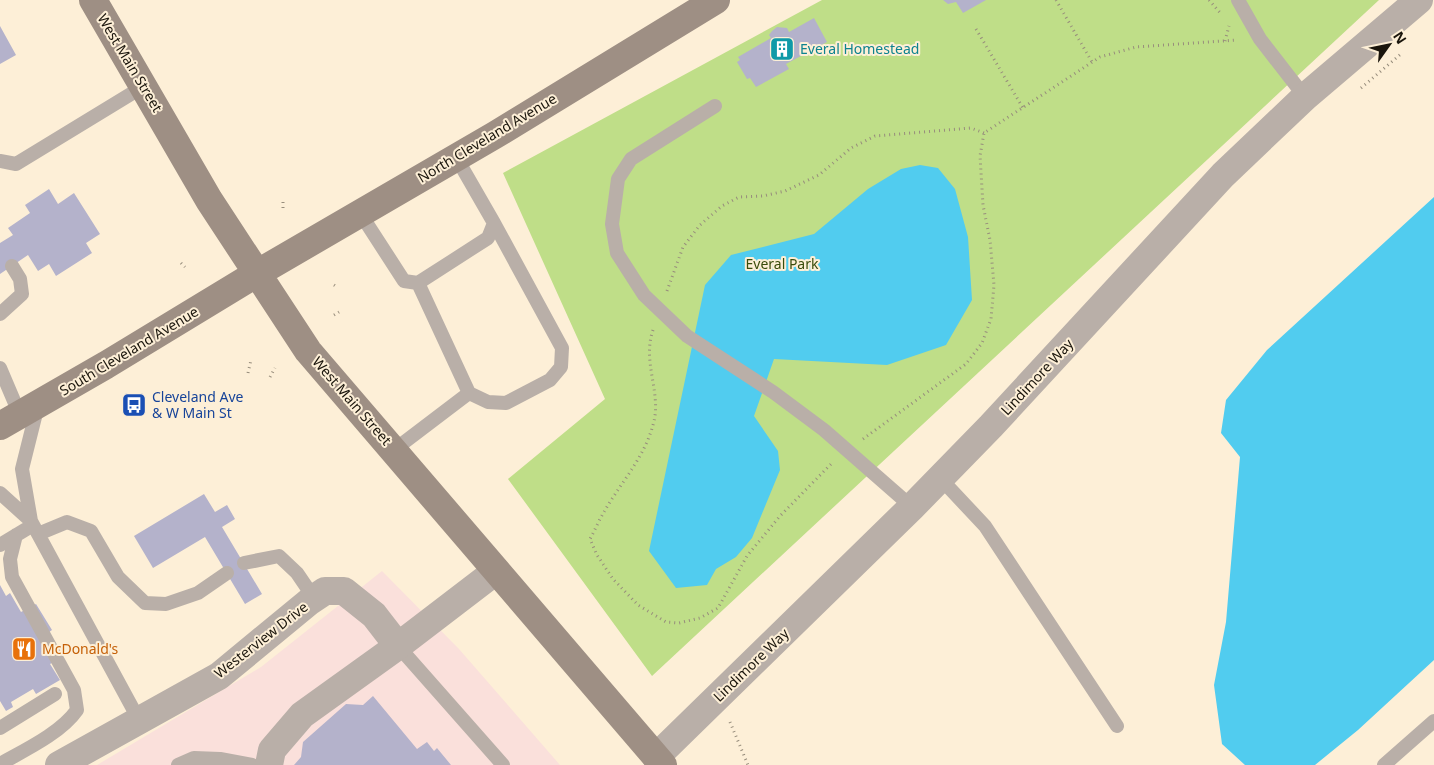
<svg xmlns="http://www.w3.org/2000/svg" width="1434" height="765" font-family="'Noto Sans',sans-serif">
	<style>
		.commercial { fill: #fae0db }
		.green { fill: #bfde88 }
		.water { fill: #51ccef }
		.building { fill: #b4b2cb }
		.lines { fill: none; stroke-linecap: round; stroke-linejoin: round }
		.path { stroke: #978d7c; stroke-width: 3; stroke-dasharray: 1 4; stroke-linecap: butt }
		.service { stroke: #b9afa8; stroke-width: 14 }
		.minor { stroke: #b9afa8; stroke-width: 28 }
		.secondary { stroke: #9e8f84; stroke-width: 28 }
		.labels { text-anchor: middle; stroke-width: 4; stroke-linejoin: round; paint-order: stroke }
		.culture-label { font-size: 14px; fill: #0d838f; stroke: #fdefd7; text-anchor: start }
		.street-label { font-size: 14px; fill: #1a150c; stroke: #fdefd7 }
		.park-label { font-size: 14px; fill: #394c0c; stroke: #fdefd7 }
		.transit-label { font-size: 14px; fill: #164399; stroke: #fdefd7; text-anchor: start }
		.food-label { font-size: 14px; fill: #c56008; stroke: #fdefd7; text-anchor: start }
	</style>
	<rect width="100%" height="100%" fill="#fdefd7"/>
	<path class="commercial" d="M382,571L459,649L560,765H97L261,667Z"/>
	<path class="green" d="M822,0H1379L652,676L508,479L605,399L503,173Z"/>
	<path class="water" d="M920,165L938,168L955,189L968,237L972,300L946,345L887,365L774,359L754,416L778,451L780,470L752,538L736,557L716,569L707,585L676,588L649,551L705,285L731,255L814,234L868,189L901,169Z
		M1434,197V660L1358,730L1315,765H1245L1222,744L1214,685L1226,622L1240,457L1221,433L1226,400L1267,350Z"/>
	<path class="building" d="M943,0H986L963,13L956,2L948,4Z
		M814,18L827,42L786,64L789,69L756,87L750,78L747,79L737,62L740,60L738,57L771,38L769,35L772,31L777,27L787,28L789,32Z
		M0,26L16,55L0,64Z
		M49,189L58,204L74,193L100,234L86,243L92,253L56,276L49,264L38,271L28,255L0,274V243L13,235L8,228L30,213L25,205Z
		M204,494L215,512L227,505L235,519L222,527L262,594L245,604L205,537L153,568L134,536Z
		M0,585L6,596L10,593L21,612L36,604L52,630L42,637L56,661L50,664L60,680L36,694L33,689L11,702L13,707L6,711L0,701Z
		M373,696L417,749L427,742L434,751L437,748L451,765H294L301,757L303,742L346,704L363,705Z"/>
	<g class="lines">
		<path class="path" d="M1056,0L1092,62
			M1209,0L1222,15
			M976,29L1023,108
			M1225,41L1229,26
			M1361,88L1402,53
			M283,208V202
			M181,263L185,267
			M334,285L337,287
			M667,291L683,247L700,225L722,206L739,197L763,196L785,191L819,175L851,148L875,136L971,128L984,133
			M334,315L339,312
			M653,330C642,361 661,392 654,421C646,456 621,482 604,512C599,520 595,530 590,539L597,555L613,579L638,605L666,622L679,623L700,618L718,608L747,556L780,516L833,462
			M248,373L251,360
			M270,377L275,368
			M863,439L966,364L982,343L991,319L994,285L990,240L983,205L980,156L984,133L1100,57L1136,47L1237,40
			M730,722L748,765"/>
		<path class="service" d="M1238,0L1260,39L1305,97
			M715,106L631,159L618,179L612,224L617,253L644,295L687,336L773,392L824,430L912,507
			M0,161L16,164L144,86
			M360,213L404,281L418,283L488,238L494,223L456,157
			M0,314L22,294L20,279L12,266
			M0,368L20,415
			M469,393L488,402L506,403L550,380L561,367L562,348L494,223
			M394,450L469,393L418,283
			M940,478L985,526L1117,726
			M0,493L31,521L139,720
			M31,521L22,469L38,405
			M38,534L67,522L91,531L118,577L145,603L166,604L198,593L227,573
			M0,545L33,525
			M244,563L279,556L297,573L314,598
			M398,646L503,765
			M0,728L55,694
			M0,764C25,750 61,733 77,710L74,690L12,577L10,559L16,535
			M178,765L194,758L220,759L252,765
			M1384,765L1434,721"/>
		<path class="minor" d="M656,757L912,507L991,426L1223,175L1305,97L1419,0
			M59,765L219,676L310,601L325,591H344L374,615L398,646
			M269,765L272,750L302,715L398,646L496,571"/>
		<path class="secondary" d="M93,0L209,200L308,351L663,765
			M0,426L106,365L256,274L495,135L716,0"/>
	</g>
	<defs>
		<symbol id="building-square" viewBox="-11 -11 22 22"><rect x="-9" y="-9" width="18" height="18" rx="4" fill="#0f9aa8" stroke="#fdefd7"/><path d="M-4-6H4V6H1V3H-1V6H-4ZM-2.5-4.3h1.7v1.8h-1.7ZM.8-4.3h1.7v1.8H.8ZM-2.5-1h1.7V.8h-1.7ZM.8-1h1.7V.8H.8Z" fill="#fff"/></symbol>
		<symbol id="bus-square" viewBox="-11 -11 22 22"><rect x="-9" y="-9" width="18" height="18" rx="4" fill="#1a4fb4" stroke="#fdefd7"/><path d="M-5-6H5V4H4V6H2V4H-2V6H-4V4H-5ZM-3.5-4V0h7V-4ZM-3.5 1.2v1.5H-2V1.2ZM2 1.2v1.5H3.5V1.2Z" fill="#fff"/></symbol>
		<symbol id="restaurant-square" viewBox="-11 -11 22 22"><rect x="-9" y="-9" width="18" height="18" rx="4" fill="#e8710a" stroke="#fdefd7"/><path d="M-5-6h1v4h1v-4h1v4h1v-4h1v5L-1.5 .5V6h-2V.5L-5-1ZM5-6V6H3V1.5H1.5Q1.5-4 5-6Z" fill="#fff"/></symbol>
	</defs>
	<g fill-rule="evenodd">
		<use href="#building-square" x="768" y="35" width="28" height="28"/>
		<use href="#bus-square" x="120" y="391" width="28" height="28"/>
		<use href="#restaurant-square" x="10" y="635" width="28" height="28"/>
	</g>
	<g class="labels">
		<g class="culture-label">
			<text x="800" y="54">Everal Homestead</text>
		</g>
		<g class="street-label">
			<text transform="translate(130 63) rotate(59)" y="5">West Main Street</text>
			<text transform="translate(487 138) rotate(-31)" y="5">North Cleveland Avenue</text>
			<text transform="translate(129 351) rotate(-31)" y="5">South Cleveland Avenue</text>
			<text transform="translate(1037 377) rotate(-47)" y="5">Lindimore Way</text>
			<text transform="translate(352 401) rotate(49)" y="5">West Main Street</text>
			<text transform="translate(261 640) rotate(-38)" y="5">Westerview Drive</text>
			<text transform="translate(751 665) rotate(-44)" y="5">Lindimore Way</text>
		</g>
		<g class="park-label">
			<text x="782" y="269">Everal Park</text>
		</g>
		<g class="transit-label">
			<text x="152" y="402">Cleveland Ave<tspan x="152" dy="16">&amp; W Main St</tspan></text>
		</g>
		<g class="food-label">
			<text x="42" y="654">McDonald's</text>
		</g>
	</g>
	<g transform="translate(1389 45) rotate(57)" stroke="#fdefd7" stroke-width="4" paint-order="stroke">
	<path d="M0-4L9 19L0 12L-9 19Z" fill="#1a150c"/>
	<text y="-8" font-size="14" font-weight="bold" text-anchor="middle" fill="#1a150c">N</text>
	</g>
</svg>
